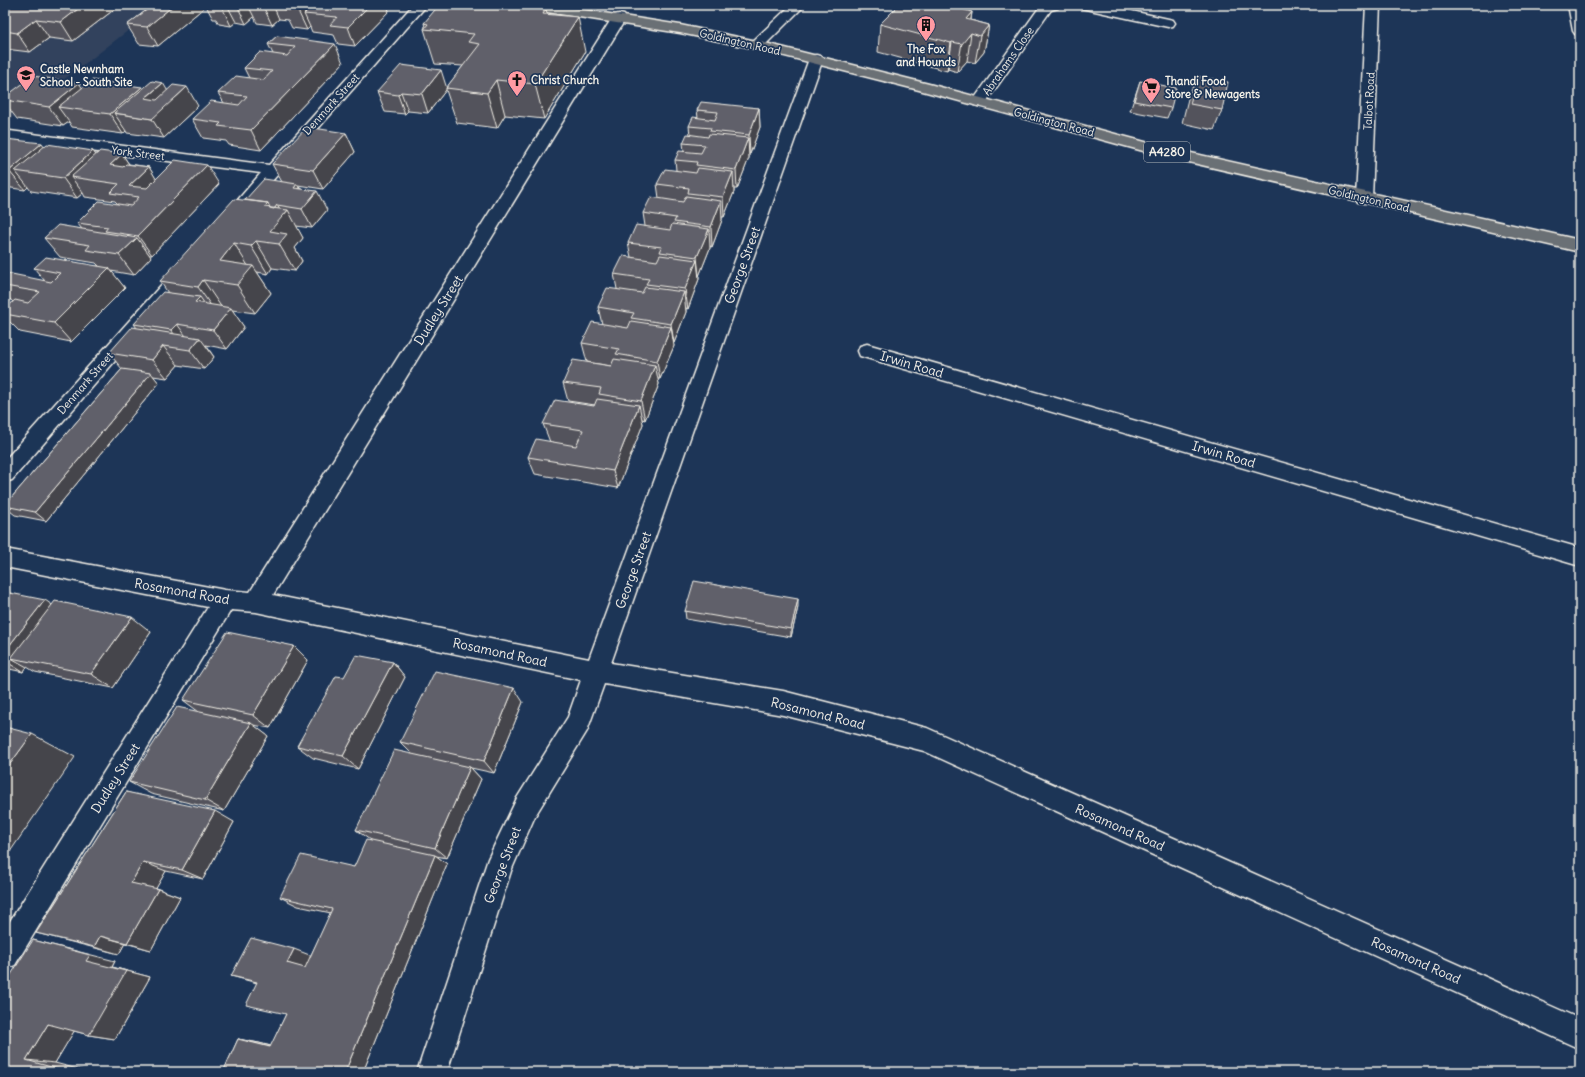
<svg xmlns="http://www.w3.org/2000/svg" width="1585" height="1077" font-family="Delius,sans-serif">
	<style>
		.built { fill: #31425d }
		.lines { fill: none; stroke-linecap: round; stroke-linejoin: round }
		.minor-casing { stroke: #f4f1e8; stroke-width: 3 }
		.major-casing { stroke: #f4f1e8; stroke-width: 3 }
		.minor { fill: #1d3557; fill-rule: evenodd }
		.major { fill: #6b6f75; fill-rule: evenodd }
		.wall { fill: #53535c; stroke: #f4f1e8 }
		.shaded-wall { fill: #44444b; stroke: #f4f1e8 }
		.building { fill: #61616b; stroke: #f4f1e8 }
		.labels { text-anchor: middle; stroke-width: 3.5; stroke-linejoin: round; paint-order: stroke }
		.far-street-label { font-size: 11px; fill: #f4f1e8; stroke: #1d3557 }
		.far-poi-label { font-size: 11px; font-weight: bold; fill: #f4f1e8; stroke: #1d3557; text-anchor: start }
		.shield { fill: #1d3557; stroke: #b4b9bc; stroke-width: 1 }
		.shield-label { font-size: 12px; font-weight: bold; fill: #f4f1e8 }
		.street-label { font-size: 13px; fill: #f4f1e8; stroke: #1d3557 }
	</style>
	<rect width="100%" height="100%" fill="#1d3557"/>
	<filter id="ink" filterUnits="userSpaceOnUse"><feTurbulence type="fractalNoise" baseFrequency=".025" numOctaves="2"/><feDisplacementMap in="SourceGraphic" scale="8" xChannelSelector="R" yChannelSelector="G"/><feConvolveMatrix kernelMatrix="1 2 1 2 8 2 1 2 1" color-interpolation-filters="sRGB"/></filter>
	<g filter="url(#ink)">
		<path class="built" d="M5,5H161L90,60L5,123Z"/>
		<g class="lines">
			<defs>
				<path id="minor" d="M413,5H427L250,206L244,207L238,206L236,202L261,173L13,141L5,145V133L10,131L269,165Z
					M791,5H805L762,48L757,49L752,48L750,45L752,42Z
					M1041,5H1060L1058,8L1051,10L984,105L979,106L974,105L972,102Z
					M1079,5H1104L1173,20L1175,23L1173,26L1168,27L1081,8Z
					M1366,5H1380L1372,198L1370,202L1364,203L1358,202L1356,198Z
					M1568,5H1580V35L1575,34L1573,31Z
					M619,14L624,15L626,18L273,595L589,659L809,59L811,56L816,55L821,56L823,59L611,663L783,691L927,728L1580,1019V1049L924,751L783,715L604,684L587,731L535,816L511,871L447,1072H417L488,859L517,798L568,717L581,680L256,612L231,610L15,965L5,969V929L208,607L5,567V549L225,590L250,592L612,18L614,15Z
					M185,263L191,265L194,269L191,273L12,480L5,482V460L179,265Z
					M867,344L1580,548V566L860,356L858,351L860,346Z"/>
				<path id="major" d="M521,5H553L680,25L757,41L929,84L1160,146L1580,240V252L1158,155L919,90L757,49L680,33L528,9L523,8Z"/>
			</defs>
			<use href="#minor" class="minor-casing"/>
			<use href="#major" class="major-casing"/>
			<use href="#minor" class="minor"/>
			<use href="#major" class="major"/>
		</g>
		<path class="wall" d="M5,5H120L73,41L49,38L30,52L5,49Z
			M152,5H387L389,11L355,46L338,44L334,35L312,32L310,27L307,30L292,28L288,20L279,19L272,25L257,23L254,17L246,24L236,22L231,26L219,24L216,19H213L206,6L158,46L139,44L127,25L152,6Z
			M679,5H691L688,7Z
			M713,5H730L727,8Z
			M962,5V9L972,12L971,20L989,25L984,52L975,63L967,61L957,72L948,69L947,71L878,52L880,24Z
			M546,9L547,15L585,52L544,119L505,115L497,128L457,123L446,90L428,113L408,111L405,114L385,112L377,92L447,87L463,66L435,64L424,29L425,27L424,23Z
			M277,36L343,63L261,150L229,145L226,141L203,138L192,119L224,103L218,93L249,78L244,68L273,54L268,44Z
			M1197,76L1222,110L1214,130L1182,123L1189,95Z
			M1140,81L1171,108L1167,118L1130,111Z
			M79,83L82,88L143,89L167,90L198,106L164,138L127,133L126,131L123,134L72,127L69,122L63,126L17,119L5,103V97Z
			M759,108L760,127L750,154H749V158L737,189H734V192L724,217H722V220L712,247L710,246V248L699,276V279L688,309L686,308V312L674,343H673L674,346L660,379H658L659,384L645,420L642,419L643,424L618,488L535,474L528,457L550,442L543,424L594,406L595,405L568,401L563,383L611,366L587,362L582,343L602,324L598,307L617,289L614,274L631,257L628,243L645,226L643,213L659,198L657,184L676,170L675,160L684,151L683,143L690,135L689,126L698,118L697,110Z
			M346,133L355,152L323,189L298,185L300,188L327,210L312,228L296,226L303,238L295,248L302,261L295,271L272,268L268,274L257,272L271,293L255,313L232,310L244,327L227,349L206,345L214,357L204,369L178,365L167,378L153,376L159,383L46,521L15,515L5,507V505L122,369L109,353L137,328L134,324L168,293L160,281L245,200L282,182L272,164Z
			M5,139L44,147L93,151L96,155L122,154L129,164L149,167L156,179L219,184L152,255H149L151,257L134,275L111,271L125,288L71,342L20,332L5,317V309L13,302L5,294V276L45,281L34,268L99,266L96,263L60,257L44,238L82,229L77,223L118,204L115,201L85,197L83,193L77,198L31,191L28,187L25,190L5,187Z
			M5,592L52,605L151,632L113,688L35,672L27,667L23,672L5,668Z
			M798,607L791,637L686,619L685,611Z
			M308,660L270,728L253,725L268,736L224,811L151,794L129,782L199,712L183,700Z
			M393,662L405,677L358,769L313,758L297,746Z
			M523,702L494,773L471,768L481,779L447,858L436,856L447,864L363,1072H215L217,1069L224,1070L238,1039L259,1043L271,1046L286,1014L257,983L231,976L311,955L331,913L298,906L280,897L354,867L370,840L356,830L412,754L400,742Z
			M126,792L234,822L203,879L166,871L156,888L180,897L151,950L125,943L119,954L36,933Z
			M115,961L112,967L150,977L115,1039L89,1035L74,1031L55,1063L89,1072H5Z"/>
		<path class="shaded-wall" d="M83,5H120L73,41L61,22Z
			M174,5H205L206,6L158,46L147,27Z
			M224,5H227L236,22L231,26L222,7Z
			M237,5H248L254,17L246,24Z
			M253,5H273L279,19L272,25L263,6Z
			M305,5H333L304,14L310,27L307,30L298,11Z
			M370,5H387L389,11L355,46L348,27Z
			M952,5H962L960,19L951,6Z
			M546,9L554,44L543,14Z
			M972,12L968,37L971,33L967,61L957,72L966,19Z
			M578,17L585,52L544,119L535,84Z
			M36,19L49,38L30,52L17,33Z
			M989,25L984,52L975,63L980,36Z
			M952,42L948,69L947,71L951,43Z
			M335,44L343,63L261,150L251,130Z
			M441,70L447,89L446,88V90L428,113L422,94Z
			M496,80L505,115L497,128L487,93Z
			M79,83L92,102L58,107L69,122L63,126L49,107Z
			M163,83L173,100L187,87L198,106L164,138L152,119L114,113L126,131L123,134L110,114L142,87L148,96Z
			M401,92L408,111L405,114L398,95Z
			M759,108L760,127L750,154L749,135Z
			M346,133L355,152L323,189L313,170Z
			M748,138L749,158L737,189L736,170Z
			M42,143L56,163L15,171L28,187L25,190L9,171Z
			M93,151L107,171L71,177L83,193L77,198L63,178Z
			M122,154L135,173L110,165Z
			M207,165L219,184L152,255L138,236Z
			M149,167L161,187L144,204L129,186Z
			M733,172L734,192L724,217L723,197Z
			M297,184L307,203L317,191L327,210L312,228L302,209L294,188Z
			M721,201L722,220L712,247L711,227Z
			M268,203L274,209L277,205L283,216L288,210L303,238L295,248L302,261L295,271L279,244L270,231L264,207Z
			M5,205L8,208L5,211Z
			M709,229L710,248L699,276L697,257Z
			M137,238L151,257L134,275L119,255Z
			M256,241L272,268L268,274L251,246Z
			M234,243L250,269L253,266L271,293L255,313L237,285L220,261Z
			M697,260L699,279L688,309L685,289Z
			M109,268L125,288L71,342L54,323Z
			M203,280L222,308L217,314L198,287Z
			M684,292L686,312L674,343L671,324Z
			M200,297L213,316L195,302Z
			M231,308L244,327L227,349L213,330Z
			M177,324L191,343L186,349L171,330Z
			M671,327L674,346L660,379L657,361Z
			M200,338L214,357L204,369L190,350Z
			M163,346L178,365L167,378L152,360Z
			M655,365L659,384L645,420L641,401Z
			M151,373L159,383L46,521L35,512Z
			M639,405L643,424L618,488L613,471Z
			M798,599V607L791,637V629Z
			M45,600L67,615L11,658L27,667L23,672L5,661V651Z
			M132,617L151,632L113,688L91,674Z
			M294,646L308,660L270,728L253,715Z
			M393,662L405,677L358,769L343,756Z
			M514,688L523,702L494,773L484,761Z
			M251,723L268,736L224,811L205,800Z
			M32,734L75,757L5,859V771Z
			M470,767L481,779L447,858L435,848Z
			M215,811L234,822L203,879L182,870Z
			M435,855L447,864L363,1072H345Z
			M143,862L166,871L154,892L131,883Z
			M158,889L180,897L151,950L127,943Z
			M100,936L125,943L119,954L94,947Z
			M33,940L115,961L112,967L150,977L115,1039L89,1035L86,961Z
			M294,949L312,956L306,970L287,963Z
			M48,1024L76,1028L55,1063L26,1060Z
			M238,1039L259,1043L290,1051L270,1047Z"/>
		<path class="building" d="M5,5H83L61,22L36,19L17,33L5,31Z
			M153,5H174L147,27L127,25Z
			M209,5H224L222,7Z
			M253,5H265L263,6Z
			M288,5H305L298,11L283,9Z
			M313,5H370L348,27L330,25L337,17L304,14Z
			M439,5H502L546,9L543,14L578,17L535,84L496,80L487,93L446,88L480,44L468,42L474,34L424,29L428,24L424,23Z
			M899,5H952L951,6L972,12L966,19L989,25L980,36L971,33L962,44L952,42L951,43L880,24Z
			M277,36L335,44L251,130L218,126L221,123L192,119L211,101L239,105L247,96L218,93L236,76L264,80L272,71L244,68L260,52L287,56L295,47L268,44Z
			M401,65L441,70L422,94L401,92L398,95L377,92Z
			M33,76L79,83L49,107L5,100V97Z
			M1197,76L1228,82L1222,110L1190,104Z
			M92,80L142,87L110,114L58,107Z
			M152,81L163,83L145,98L157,100L173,85L187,87L152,119L114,113Z
			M1140,81L1176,88L1171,108L1134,101Z
			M701,102L759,108L749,135L710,131L711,128L689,126L693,117L715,120L718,112L697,110Z
			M307,127L346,133L313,170L272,164Z
			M687,134L708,137L709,134L748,138L736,170L696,165L697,162L675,160L679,151L701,153L705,145L683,143Z
			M5,139L42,143L9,171L5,170Z
			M47,144L93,151L63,178L15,171Z
			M100,151L122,154L110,165L123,167L126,164L149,167L129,186L147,188L175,160L207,165L138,236L105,231L108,227L77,223L99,201L131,206L139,197L110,193L119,184L71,177Z
			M698,168L733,172L723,197L688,193L689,188L657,184L665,169L696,173Z
			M264,179L297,184L294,188L317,191L302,209L277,205L274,209L270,208L268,203L245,200Z
			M686,196L721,201L711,227L674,222L676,218L643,213L651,197L683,202Z
			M234,199L268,203L264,207L288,210L270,231L287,234L279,244L256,241L251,246L234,243L220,261L253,266L237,285L203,280L198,287L160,281Z
			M672,224L709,229L697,257L660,252L662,247L628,243L636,225L670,230Z
			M58,225L137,238L119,255L86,250L90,245L44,238Z
			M660,255L697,260L685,289L646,284L649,279L614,274L623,256L657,261Z
			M46,257L109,268L54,323L5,314V309L15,300L28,303L40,292L5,286V276L7,273L51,282L60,273L34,268Z
			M645,287L684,292L671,324L631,318L634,313L598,307L607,288L642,293Z
			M163,292L200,297L195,302L231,308L213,330L177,324L171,330L134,324Z
			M631,321L671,327L657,361L616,354L619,349L582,343L592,322L628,328Z
			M132,327L200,338L190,350L163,346L152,360L109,353Z
			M614,359L655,365L641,401L599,394L601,388L563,383L573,360L611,366Z
			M122,369L151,373L35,512L5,506V505Z
			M597,399L639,405L613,471L528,457L536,439L576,446L583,430L543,424L555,400L594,406Z
			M694,581L798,599L791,629L685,611Z
			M5,592L45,600L5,651Z
			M55,601L132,617L91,674L11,658Z
			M227,632L294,646L253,715L183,700Z
			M356,655L393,662L343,756L297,746L336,676L344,677Z
			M435,671L514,688L484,761L400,742Z
			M177,707L251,723L205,800L129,782Z
			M5,727L32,734L5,771Z
			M394,750L470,767L435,848L356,830Z
			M126,792L215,811L182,870L143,862L131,883L158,889L127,943L100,936L94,947L36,933Z
			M366,840L435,855L345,1072H215L217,1069L224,1070L238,1039L270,1047L286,1014L246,1005L257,982L231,976L251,938L294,949L287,963L305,968L332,909L280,897L301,855L354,867Z
			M33,940L90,955L86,961L126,971L89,1035L48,1024L26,1060L69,1072H5V984Z"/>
	</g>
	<defs>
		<symbol id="building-pin" viewBox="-11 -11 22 30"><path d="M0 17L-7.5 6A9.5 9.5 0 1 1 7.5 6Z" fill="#ff9aa2" stroke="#1d3557"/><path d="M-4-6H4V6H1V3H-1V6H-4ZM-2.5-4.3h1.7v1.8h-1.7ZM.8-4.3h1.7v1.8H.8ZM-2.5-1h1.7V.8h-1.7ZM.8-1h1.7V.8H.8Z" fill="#111"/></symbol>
		<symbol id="school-pin" viewBox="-11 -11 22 30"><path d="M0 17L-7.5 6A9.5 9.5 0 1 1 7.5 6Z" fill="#ff9aa2" stroke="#1d3557"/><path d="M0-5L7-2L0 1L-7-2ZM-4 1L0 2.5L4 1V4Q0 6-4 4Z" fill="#111"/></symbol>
		<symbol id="church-pin" viewBox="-11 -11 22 30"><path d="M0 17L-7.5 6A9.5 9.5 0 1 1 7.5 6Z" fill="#ff9aa2" stroke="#1d3557"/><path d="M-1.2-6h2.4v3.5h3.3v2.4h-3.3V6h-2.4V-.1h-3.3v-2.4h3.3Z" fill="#111"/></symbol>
		<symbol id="supermarket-pin" viewBox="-11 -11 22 30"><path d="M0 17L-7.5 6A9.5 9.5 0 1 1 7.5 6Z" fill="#ff9aa2" stroke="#1d3557"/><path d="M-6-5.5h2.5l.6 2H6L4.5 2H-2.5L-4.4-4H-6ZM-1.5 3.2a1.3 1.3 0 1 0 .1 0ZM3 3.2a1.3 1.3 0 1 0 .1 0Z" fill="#111"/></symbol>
	</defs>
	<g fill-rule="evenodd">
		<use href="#building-pin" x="915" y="14" width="22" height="30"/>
		<use href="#school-pin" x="15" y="64" width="22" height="30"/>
		<use href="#church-pin" x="506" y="69" width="22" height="30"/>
		<use href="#supermarket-pin" x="1140" y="76" width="22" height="30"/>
	</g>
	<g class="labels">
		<g class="far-street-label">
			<text transform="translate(740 42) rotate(13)" y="4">Goldington Road</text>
			<text transform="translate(1008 61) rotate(-55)" y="4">Abrahams Close</text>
			<text transform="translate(1369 101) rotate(-87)" y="4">Talbot Road</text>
			<text transform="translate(331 104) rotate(-48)" y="4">Denmark Street</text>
			<text transform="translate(1054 122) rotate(15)" y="4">Goldington Road</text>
			<text transform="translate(138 153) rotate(7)" y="4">York Street</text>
			<text transform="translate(1369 199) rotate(13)" y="4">Goldington Road</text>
			<text transform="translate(85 383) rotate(-49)" y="4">Denmark Street</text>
		</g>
		<g class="far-poi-label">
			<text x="926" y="53" text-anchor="middle">The Fox<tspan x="926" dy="13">and Hounds</tspan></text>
			<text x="40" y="73">Castle Newnham<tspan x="40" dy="13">School - South Site</tspan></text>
			<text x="531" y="84">Christ Church</text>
			<text x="1165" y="85">Thandi Food<tspan x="1165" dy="13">Store &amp; Newagents</tspan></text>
		</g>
		<rect class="shield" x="1144" y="142" width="46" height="20" rx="3"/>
		<g class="shield-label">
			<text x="1167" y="156">A4280</text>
		</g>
		<g class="street-label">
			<text transform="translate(742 265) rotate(-70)" y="5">George Street</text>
			<text transform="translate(438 310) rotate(-58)" y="5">Dudley Street</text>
			<text transform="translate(912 364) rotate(16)" y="5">Irwin Road</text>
			<text transform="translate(1224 454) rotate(16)" y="5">Irwin Road</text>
			<text transform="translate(633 570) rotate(-70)" y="5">George Street</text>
			<text transform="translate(182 591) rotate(10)" y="5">Rosamond Road</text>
			<text transform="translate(500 652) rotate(12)" y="5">Rosamond Road</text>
			<text transform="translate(818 713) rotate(14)" y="5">Rosamond Road</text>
			<text transform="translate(115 778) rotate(-58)" y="5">Dudley Street</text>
			<text transform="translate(1120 827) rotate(24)" y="5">Rosamond Road</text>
			<text transform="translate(502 865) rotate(-69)" y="5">George Street</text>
			<text transform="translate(1416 960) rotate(24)" y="5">Rosamond Road</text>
		</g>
	</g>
	<rect width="1585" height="1077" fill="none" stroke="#1d3557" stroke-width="20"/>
	<rect x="10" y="10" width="1565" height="1057" fill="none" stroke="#f4f1e8" stroke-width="1.5" filter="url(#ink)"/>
</svg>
